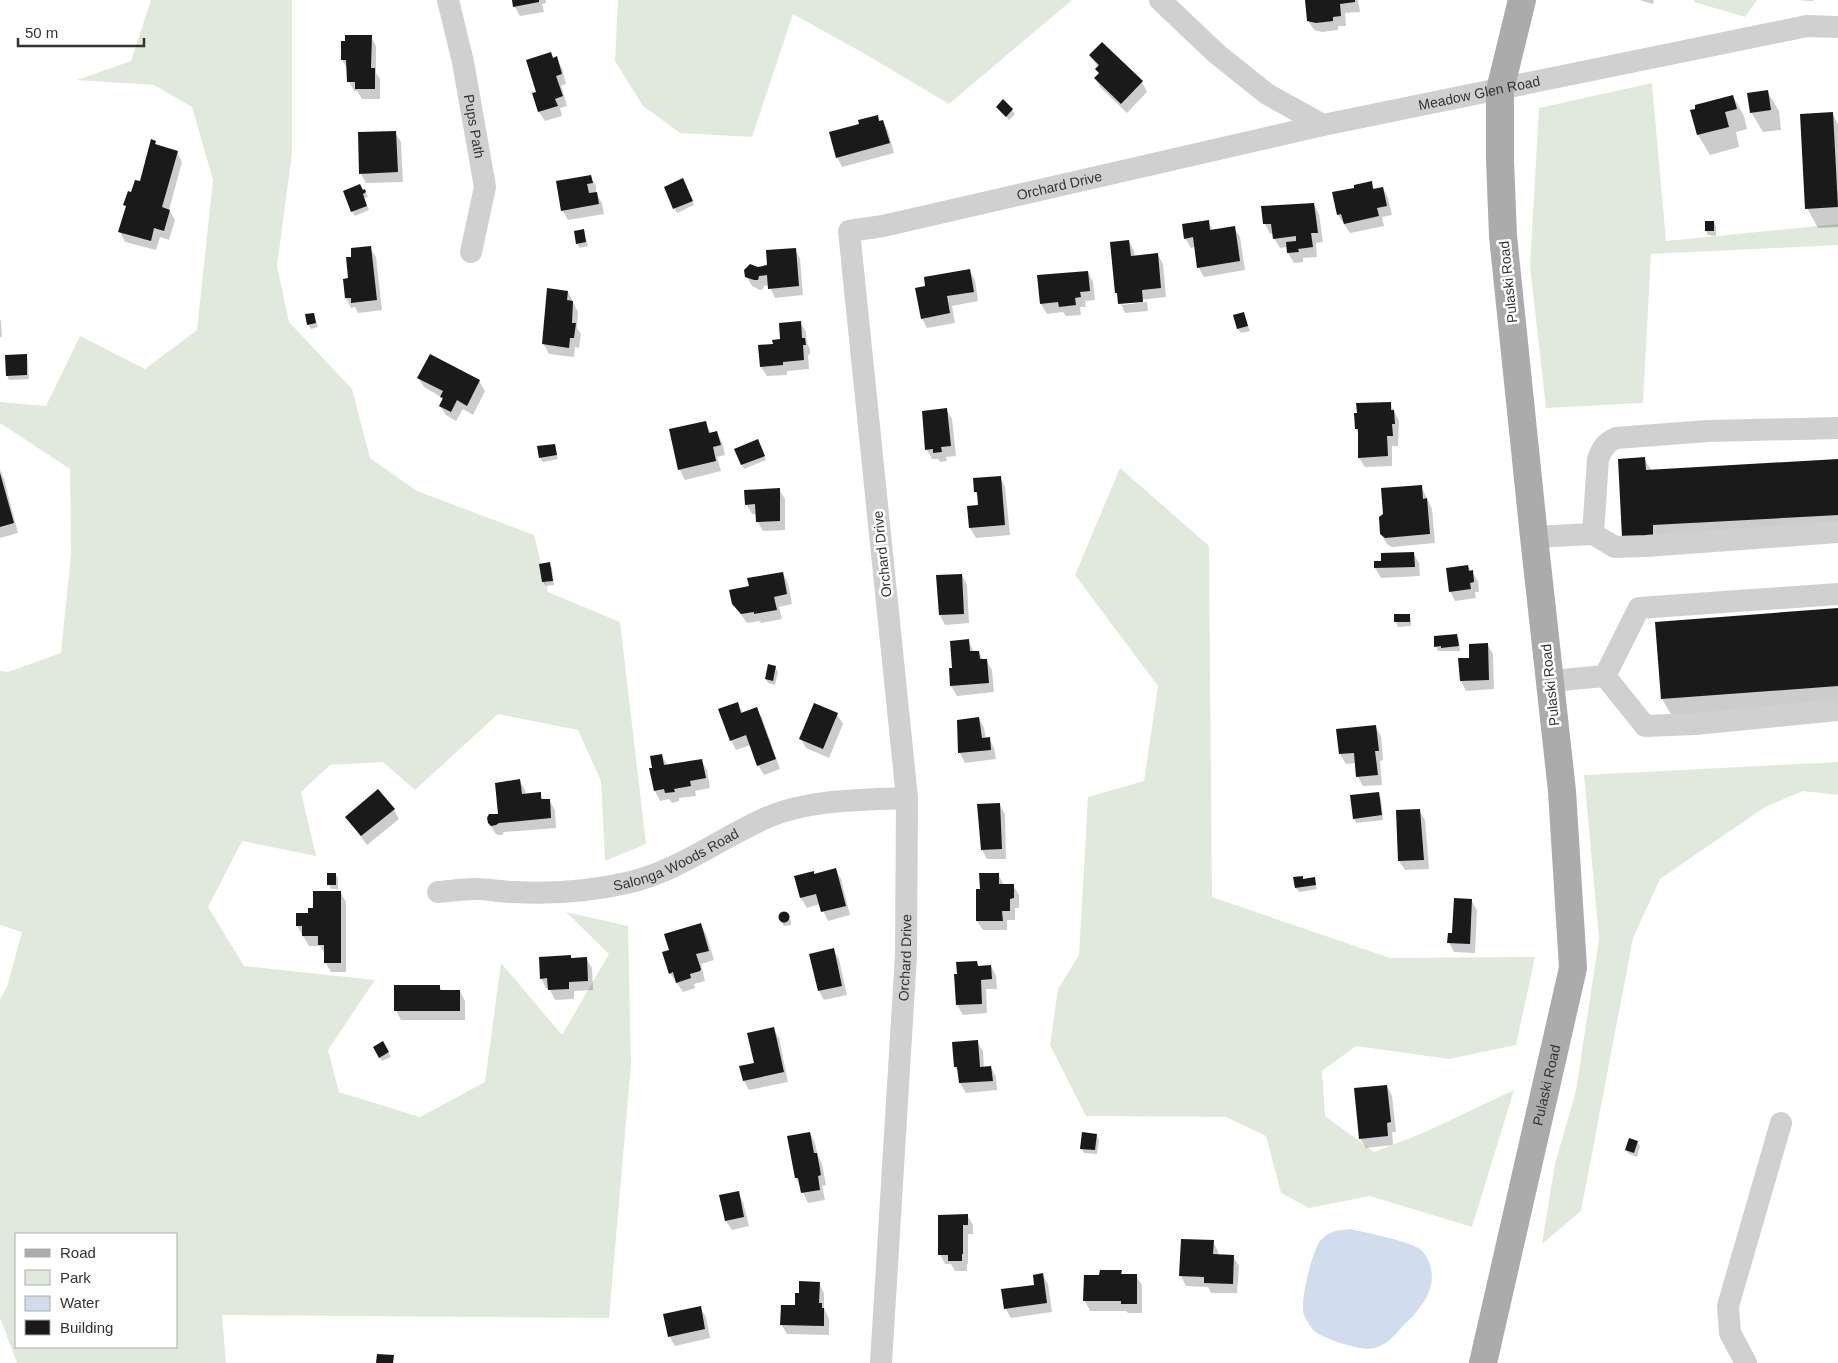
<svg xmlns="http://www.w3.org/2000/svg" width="1838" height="1363" font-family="Helvetica,sans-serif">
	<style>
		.green { fill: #e1e9dd; fill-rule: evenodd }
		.water { fill: #d1dcec }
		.shadow { fill: #0003 }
		.building { fill: #1a1a1a }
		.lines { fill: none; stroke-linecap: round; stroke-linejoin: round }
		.minor { stroke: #d0d0d0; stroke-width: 22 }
		.major { stroke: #ababab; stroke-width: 28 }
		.labels { text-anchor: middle; stroke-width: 5; stroke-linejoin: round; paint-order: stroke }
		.street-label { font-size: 14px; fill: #333; stroke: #fff }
	</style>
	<rect width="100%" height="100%" fill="#fff"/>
	<path class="green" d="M151,0H292V153L277,266L289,322L352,389L370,458L417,491L534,535L548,592L620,622L646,844L605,861L601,781L578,730L498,714L415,790L383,762L330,765L301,792L316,856L242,841L208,907L244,966L375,980L328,1050L339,1092L420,1117L485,1082L501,963L562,1035L609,954L566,912L628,926L631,1064L609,1318L222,1315L226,1363H17L0,1318V999L7,987L22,932L0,925V671L8,672L61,653L71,554L70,469L0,423V402L46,406L80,336L145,369L197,330L213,180L192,107L154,85L77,80L131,61ZM16,1234H176V1347H16Z
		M618,0H1072L949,104L865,54L793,14L752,137L680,133L643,106L615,61Z
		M1694,0H1757L1745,17L1694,2Z
		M1652,83L1666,241L1838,224V245L1651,254L1643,403L1546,408L1530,266L1539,108Z
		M1120,468L1209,546L1212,897L1390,958L1535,957L1516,1045L1449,1059L1356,1046L1322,1071L1325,1116L1374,1152L1423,1133L1514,1090L1472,1227L1370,1196L1309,1208L1281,1193L1266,1136L1226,1117L1086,1116L1050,1045L1058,989L1079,955L1088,797L1144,781L1158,686L1075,575Z
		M1838,762V795L1803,791L1765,807L1660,879L1633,938L1581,1211L1542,1244L1555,1164L1576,1091L1599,939L1584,775Z"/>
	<path class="water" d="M1350,1229C1367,1233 1406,1240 1420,1249C1424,1252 1429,1260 1430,1265C1438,1290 1419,1311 1402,1327C1395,1335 1386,1345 1375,1348C1362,1352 1329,1340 1317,1333C1312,1330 1306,1320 1304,1315C1299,1303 1312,1252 1320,1241C1328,1231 1338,1230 1350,1229Z"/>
	<path class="shadow" d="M513,0H546V3L542,4L544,12L520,16L515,7Z
		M1306,0H1358L1360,12L1345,13L1346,26H1338V30L1322,32L1314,30L1308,21Z
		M1640,0H1654L1653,4Z
		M1797,0H1813V1Z
		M371,36L376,46V73L380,79V99H362L357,91H354L349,81L347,68L342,60Z
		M551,54L554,59L556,58L562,68L566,84L561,86L567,106L560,108L562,116L545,121L539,112L537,93Z
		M1090,56L1142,82L1147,92L1127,113L1101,88L1095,78L1099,74L1097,69L1098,67Z
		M1767,91L1779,111L1781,130L1763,132L1751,112Z
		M1733,96L1744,116L1747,129L1736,132L1739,147L1710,155L1698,135Z
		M997,107L1012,110L1015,114L1009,120Z
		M1832,113L1838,124V227L1818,228L1807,208Z
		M877,116L880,122L883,121L888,131L894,153L842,167L837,157L861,124Z
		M395,132L401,142L403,182L366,183L361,174Z
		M155,142L158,146L177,152L182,162L169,210L175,220L169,240L160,237L156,250L125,242L120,232L127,208L125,205L140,183Z
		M590,176L596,186V193L602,203L604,214L568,220L562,210Z
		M1371,183L1375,190L1383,188L1388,198L1392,215L1382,217L1384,226L1350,233L1338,215L1334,193L1356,189Z
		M685,184L694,205L677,213L665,187Z
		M365,191L368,197L364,198L369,210L355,216L352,211Z
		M1314,204L1319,214L1323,242L1316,243L1317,257L1303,258V262L1294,263L1288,253L1287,247L1280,248L1274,238L1273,233L1270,234L1265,224Z
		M1208,221L1213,231L1234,228L1240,237L1245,270L1204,277L1198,267L1195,247L1191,248L1185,238Z
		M1714,222L1716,226V236L1708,235L1706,231Z
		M584,231L588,246L579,248L577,243Z
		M1129,241L1134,251L1135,257L1158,255L1163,264L1166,297L1122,302V305L1147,302L1148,311L1125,313L1116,293Z
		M370,248L376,257L382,310L358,313L355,307L351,308L346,298L353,258Z
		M795,249L800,259L803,295L775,298L769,285L764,286L763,289L760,290L752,286L746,276Z
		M969,270L975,280L978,301L952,306L955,323L927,328L922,318L927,287Z
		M1088,272L1093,282L1095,300L1085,301L1086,307H1080L1081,315L1066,316L1063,312L1047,314L1041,304Z
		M568,292L578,312L577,328L581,334L579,348L575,347L574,357L549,354L544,344Z
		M314,314L318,327L311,329L308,324Z
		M1244,314L1250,331L1241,333L1238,329Z
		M0,319L1,321L2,337H0Z
		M800,322L806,332L807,343L810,349V354L808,355L809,369L787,371V375L767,376L761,367L774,345Z
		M26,355L28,360L29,379L9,380L7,375Z
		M418,378L479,381L485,391L473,415L463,409L456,421L446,415L440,406L443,400L441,397L424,387Z
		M1390,403L1399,421L1398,446H1392V466L1365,467L1359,458V435L1356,429Z
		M946,409L952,419L956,456L946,457L947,461L940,462L938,459H932L927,450Z
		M705,422L711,433L716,432L722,442L725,455L717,457L721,471L685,480L680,470L670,430Z
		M554,445L558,459L543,462L540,457Z
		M760,445L766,460L744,469L736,449Z
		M1644,459L1652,471L1838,461V535L1635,557Z
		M0,470L4,479L18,533L0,538Z
		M1000,477L1005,487L1010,535L976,538L970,528L980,506L979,498L975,492Z
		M1421,486L1432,509L1435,543L1392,547L1387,544L1381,534Z
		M779,489L785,499V530L763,531L757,521V514H752L746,504Z
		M1413,553L1419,563L1420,576L1381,578L1375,568V562H1382Z
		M549,563L552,568L554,585L546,586L543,582Z
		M1468,566L1478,581L1479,592H1475L1476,598L1455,601L1450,591Z
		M783,573L788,583L792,604L779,607L782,619L761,623L760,621L747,623L733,603L750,587Z
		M962,575L967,585L969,623L945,625L940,615L938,576Z
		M1838,609V706L1674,719L1662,699Z
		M1395,615H1409L1411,619V626L1398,627L1396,622Z
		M1457,635L1459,640L1460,651H1438L1436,646Z
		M968,640L974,652H979L983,660H986L992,670L994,692L957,696L951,686L954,669Z
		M1487,644L1493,654L1494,689L1466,691L1461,681L1460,659H1471Z
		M775,667L778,672L775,685L768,683L766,679Z
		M737,703L743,713L756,709L762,718L780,769L764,775L758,765L751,745L736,750L731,740Z
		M837,714L843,724L829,758L806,748L801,739Z
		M979,718L984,728L986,739L989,738L994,748L996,759L965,763L960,753L958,721Z
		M1375,726L1381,736L1383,760L1380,761L1382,785L1363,786L1358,777L1356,763L1346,764L1340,754L1338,730Z
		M662,755L667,765L701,760L707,770L710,788L695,791L696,796L679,798V801L672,803L669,799L660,801L655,791L651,769H654Z
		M520,781L525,790L526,795L540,794L544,800H549L555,810L556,828L504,832L502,835H498L495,833L489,823L500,816Z
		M1378,793L1381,798L1383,820L1356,823L1354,818Z
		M999,804L1005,814L1006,859H987L982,850L978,805Z
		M394,810L399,819L367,845L346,817Z
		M1419,810L1425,820L1429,869L1405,870L1399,861Z
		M836,870L841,879L850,915L828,921L820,904L807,908L801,898L796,877L813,872L815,875Z
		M335,874L338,878V889H331L329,885Z
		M998,874L1004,885H1013L1019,895V908H1015V920H1007V930H983L977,921L981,890Z
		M1314,879L1317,889L1299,892L1296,888L1304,880Z
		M341,893L346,902V972H331L325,962V954L320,946H309L297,926L315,910Z
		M1471,900L1477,910L1475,953L1454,952L1449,942Z
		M782,913H786L791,921V925L784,926L782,923L779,918Z
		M700,924L706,934L714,960L701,964L705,981L694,984L695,988L683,992L670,973L671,951Z
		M833,949L839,959L847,995L824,1000L819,991Z
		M586,958L592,968L593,990L574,991V999L555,1000L549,988H546L541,978L571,959Z
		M977,962L979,967L991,966L996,976L997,989H986L987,1013L963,1015L957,1005Z
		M439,986L442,991H460L465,1001V1020H401L396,1010Z
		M773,1028L779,1038L788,1082L749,1090L744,1081L755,1064Z
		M977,1042L983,1051L984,1068L991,1067L996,1077L997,1090L966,1093L960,1083L959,1074L955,1067Z
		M383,1043L391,1057L382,1061L374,1048Z
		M1387,1086L1392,1096L1396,1132H1392L1393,1145L1366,1148L1360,1138Z
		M810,1133L815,1143L818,1156L822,1164L826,1185L822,1186L825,1200L808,1203L796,1178Z
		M1096,1135L1099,1140L1097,1154L1084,1153L1081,1148Z
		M1637,1142L1640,1146L1637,1157L1629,1154L1626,1150Z
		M738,1192L743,1202L749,1226L732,1230L726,1221L721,1196Z
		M967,1215L973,1225V1234H968V1264H967V1271H955L951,1264H945L940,1254Z
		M1213,1242L1218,1251V1256H1233L1239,1266L1237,1293H1211L1208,1287L1186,1286L1181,1276Z
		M1121,1272L1123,1275L1136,1276L1142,1285V1313H1128L1126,1311H1090L1085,1301L1101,1276Z
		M1043,1275L1048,1284L1052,1312L1011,1318L1005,1308L1035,1286Z
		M819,1283L824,1293V1308L829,1319V1335L787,1334L781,1324Z
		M700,1307L706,1317L710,1338L675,1346L669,1336Z"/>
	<path class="building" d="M512,0H539V2L513,7Z
		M1305,0H1355V2L1340,4L1341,16L1333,17V21L1316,23L1307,21Z
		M345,35H372L371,68H375V89H355V82H347L346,60H341V41H345Z
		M1102,42L1143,81L1121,104L1094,78L1099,73L1095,69L1099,65L1089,55Z
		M551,52L553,58L557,56L562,74L556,76L563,96L555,99L558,106L538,112L532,93L536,92L526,60Z
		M1768,90L1771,110L1750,113L1747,93Z
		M1733,95L1737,109L1725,112L1729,127L1697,135L1690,110L1695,109V105Z
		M1003,99L1013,109L1006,117L996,107Z
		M1833,112L1838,207L1805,209L1800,114Z
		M878,115L879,121L883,120L890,143L836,158L829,132L859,124L858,120Z
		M396,131L398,172L359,174L358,132Z
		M151,139L156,141L155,144L178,151L162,207L170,210L164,231L154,228L151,241L118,232L126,206L123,205L128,191L131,192L135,180L140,181Z
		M591,175L593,183L587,184L589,193L597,192L599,204L561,211L556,181Z
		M683,178L693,201L673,209L664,187Z
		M1372,181L1373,189L1383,187L1387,206L1377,208L1379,216L1344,224L1341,214L1337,215L1332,192L1354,188V185Z
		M360,184L363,190L365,189L366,192L363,194L367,206L351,212L343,191Z
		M1314,203L1318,233H1311L1313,247L1298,249L1299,252L1287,253L1286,242L1296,241V236L1273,239L1271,224H1263L1261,206Z
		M1209,220L1210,230L1235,226L1240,261L1197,268L1193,237L1184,239L1182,224Z
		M1705,221H1714V231H1705Z
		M584,229L586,242L576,244L574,231Z
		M1129,240L1131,256L1158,253L1161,288L1142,290L1143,302L1118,304L1117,293H1115L1110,242Z
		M371,246L377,300L351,303V298H345L343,279L348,278L346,257H351V248Z
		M796,248L799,286L768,289L767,275L759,276L758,280H754L745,277L744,270L750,264L758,267L767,265L766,250Z
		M970,269L974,292L947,296L950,313L921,319L915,288L925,286L924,277Z
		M1088,271L1090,291L1080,292L1081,297L1075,298L1076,305L1059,307L1058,302L1040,304L1037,275Z
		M547,288L568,291L567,300L573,301L572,323H576L574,338H570L569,348L542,344Z
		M1244,312L1248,326L1237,329L1233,315Z
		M314,313L316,323L307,325L305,314Z
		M801,321L802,338H805L806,345H803L804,360L783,362V365L760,367L758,345L773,344L772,340L780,339L779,323Z
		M27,354V375L6,376L5,355Z
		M430,354L480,380L467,406L457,400L451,412L439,406L443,398L440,397L443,391L417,378Z
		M1391,402V410H1394L1395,424H1392L1393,436H1387L1388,456L1358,458V429H1355L1354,413H1357L1356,403Z
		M947,408L951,446L941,447L942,452L933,453V449L925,450L922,411Z
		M706,421L709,433L717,431L721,445L713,447L716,461L678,470L669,429Z
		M758,439L765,456L741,465L734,449Z
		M555,444L557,455L539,458L537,446Z
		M1645,457L1646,470L1838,459V515L1653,525V536L1622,537L1618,459Z
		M0,473L14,523L0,527Z
		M1001,476L1005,525L969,528L967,506L978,505L977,492H974L973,478Z
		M1422,485L1423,499L1427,498L1430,534L1385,538L1380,534L1379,517L1383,514L1381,488Z
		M780,488V521L756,522L755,504L745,505L744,490Z
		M1414,552L1415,567L1374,568V561H1381V553Z
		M550,562L553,581L542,582L539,564Z
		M1468,565L1469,571L1473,570L1474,582L1470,583L1471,589L1449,592L1446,568Z
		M783,572L787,594L774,597L777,610L754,614V612L741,614L732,604L729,590L749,586L747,578Z
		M962,574L964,614L939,615L936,575Z
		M1838,608V686L1661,699L1655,622Z
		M1394,614H1410V622H1394Z
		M1457,634L1459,646L1441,648V646L1434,647V636Z
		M969,639L970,651H979L980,659H987L989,683L950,686L949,668H952L950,641Z
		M1488,643L1489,680L1460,681L1458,658H1469V644Z
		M768,664L776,666L773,681L765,679Z
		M738,702L741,713L757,707L776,759L757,766L746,735L730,741L718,709Z
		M814,703L838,713L823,749L799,739Z
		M979,717L982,738L990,737L991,750L958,753L957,720Z
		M1376,725L1379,751H1375L1378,775L1356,777L1354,753L1339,754L1336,729Z
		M662,754L664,765L702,759L706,778L690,781L691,786L674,789L675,792L665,793L664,789L654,791L649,768H652L650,756Z
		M520,779L522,794L541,792V799H550L551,818L499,823L496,825L491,826L488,823L487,818L489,814H498L495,783Z
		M378,789L395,809L361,836L345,817Z
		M1379,792L1382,815L1353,819L1350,795Z
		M1000,803L1002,849L981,850L977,804Z
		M1420,809L1424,860L1398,861L1396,810Z
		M836,868L846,906L821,912L816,894L800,898L794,876L814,871V874Z
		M327,873H336V885H327Z
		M979,873H999V884H1014V898L1010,899V911H1002L1003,921H976V889H980Z
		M1303,876V879L1315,877L1316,885L1295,888L1293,877Z
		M313,891H341V963H324V945H318V936H302V926H296V913H308V908H313Z
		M1454,898L1472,899L1470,944L1447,943L1448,933H1452Z
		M778.5 917a5.5 5.5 0 1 1 11 0a5.5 5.5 0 1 1-11 0Z
		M701,923L709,951L696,954L701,969L700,971L690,974L691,978L676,983L673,972L669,974L662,952L669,950L664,934Z
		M834,948L842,986L818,991L809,954Z
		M571,955V958L587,957L588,981L569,982V989L548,990L547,978L540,979L539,957Z
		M977,961L978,966L991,965L992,979L981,980L982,1004L956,1005L954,974H957L956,962Z
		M394,985H440V990H460V1011H394Z
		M774,1027L784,1072L743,1081L739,1066L754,1063L747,1033Z
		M978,1040L980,1067L991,1066L993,1081L959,1083L957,1067H954L952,1042Z
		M383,1041L389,1052L379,1058L373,1047Z
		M1387,1085L1391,1122L1387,1123L1388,1136L1359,1139L1354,1088Z
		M810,1132L814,1153H817L821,1175L818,1176L820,1190L801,1193L798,1178H795L787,1136Z
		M1082,1132L1097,1134L1095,1150L1080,1149Z
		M1629,1138L1638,1141L1634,1153L1625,1150Z
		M739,1191L744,1217L725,1221L719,1195Z
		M968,1214V1225H963V1254H962V1261H948V1255H938V1215Z
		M1181,1239L1214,1240L1213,1254L1234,1255L1233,1284L1204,1283V1277L1179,1276Z
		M1100,1270H1122L1121,1274H1137V1304H1121V1301H1083L1084,1275H1099Z
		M1043,1273L1047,1303L1004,1309L1001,1289L1034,1285L1033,1275Z
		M799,1281L820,1282L819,1303H822V1308H824V1326L780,1325L781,1305H795V1293H799Z
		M701,1306L705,1329L668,1337L663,1314Z
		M377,1354L394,1355L393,1363H376Z"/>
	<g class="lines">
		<g class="minor">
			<path id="s1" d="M448,0L463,62L485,187L471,252"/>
			<path id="s2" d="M1160,0L1217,54L1267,94L1323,125L1807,26L1838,27"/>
			<path d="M1593,534L1598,459C1602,449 1605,443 1616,438L1708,431L1838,428"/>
			<path d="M1534,537L1593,534L1615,547L1646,546L1838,532"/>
			<path d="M1605,676L1639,608L1838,594"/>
			<path d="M1550,681L1605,676L1645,726L1695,724L1838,710"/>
			<path id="s3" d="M438,892C450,891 463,889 476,889C488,889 501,892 514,892C552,894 593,891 631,882C680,870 722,837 768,817C811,799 861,800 907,798"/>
			<path id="s4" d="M881,1363L906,955L907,798L849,231L883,226L1323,125"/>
			<path d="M1746,1363L1730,1333L1728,1306L1781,1123"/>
		</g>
		<path class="major" id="s5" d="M1483,1363L1573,968L1562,791L1534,537L1503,236L1500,160V90L1522,0"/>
	</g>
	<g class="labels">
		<g class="street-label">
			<text dy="5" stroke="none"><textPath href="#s2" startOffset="366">Meadow Glen Road</textPath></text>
			<text dy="5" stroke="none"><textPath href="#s1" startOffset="129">Pups Path</textPath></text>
			<text dy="5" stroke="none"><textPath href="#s4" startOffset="1351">Orchard Drive</textPath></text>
			<text transform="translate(1508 282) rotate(-96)" y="5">Pulaski Road</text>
			<text transform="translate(882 554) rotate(-96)" y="5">Orchard Drive</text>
			<text transform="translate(1550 685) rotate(-96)" y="5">Pulaski Road</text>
			<text dy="5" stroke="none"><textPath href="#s3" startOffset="244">Salonga Woods Road</textPath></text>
			<text dy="5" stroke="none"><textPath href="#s4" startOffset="406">Orchard Drive</textPath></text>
			<text dy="5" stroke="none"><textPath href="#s5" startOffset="285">Pulaski Road</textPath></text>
		</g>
	</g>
	<rect x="15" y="1233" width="162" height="115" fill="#ffffff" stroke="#adadad"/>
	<rect x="25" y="1249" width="25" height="8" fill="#ababab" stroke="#adadad"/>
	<text x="60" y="1258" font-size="15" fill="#333333">Road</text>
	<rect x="25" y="1270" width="25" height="15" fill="#e1e9dd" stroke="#adadad"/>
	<text x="60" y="1283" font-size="15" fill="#333333">Park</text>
	<rect x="25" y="1296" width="25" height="15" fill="#d1dcec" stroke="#adadad"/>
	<text x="60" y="1308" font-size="15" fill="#333333">Water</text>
	<rect x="25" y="1320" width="25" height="15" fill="#1a1a1a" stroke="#adadad"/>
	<text x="60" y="1333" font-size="15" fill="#333333">Building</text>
	<path d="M18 38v8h126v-8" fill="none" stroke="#333333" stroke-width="2.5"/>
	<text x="25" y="38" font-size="15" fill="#333333" stroke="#ffffff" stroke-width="4" paint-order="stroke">50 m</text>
</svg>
